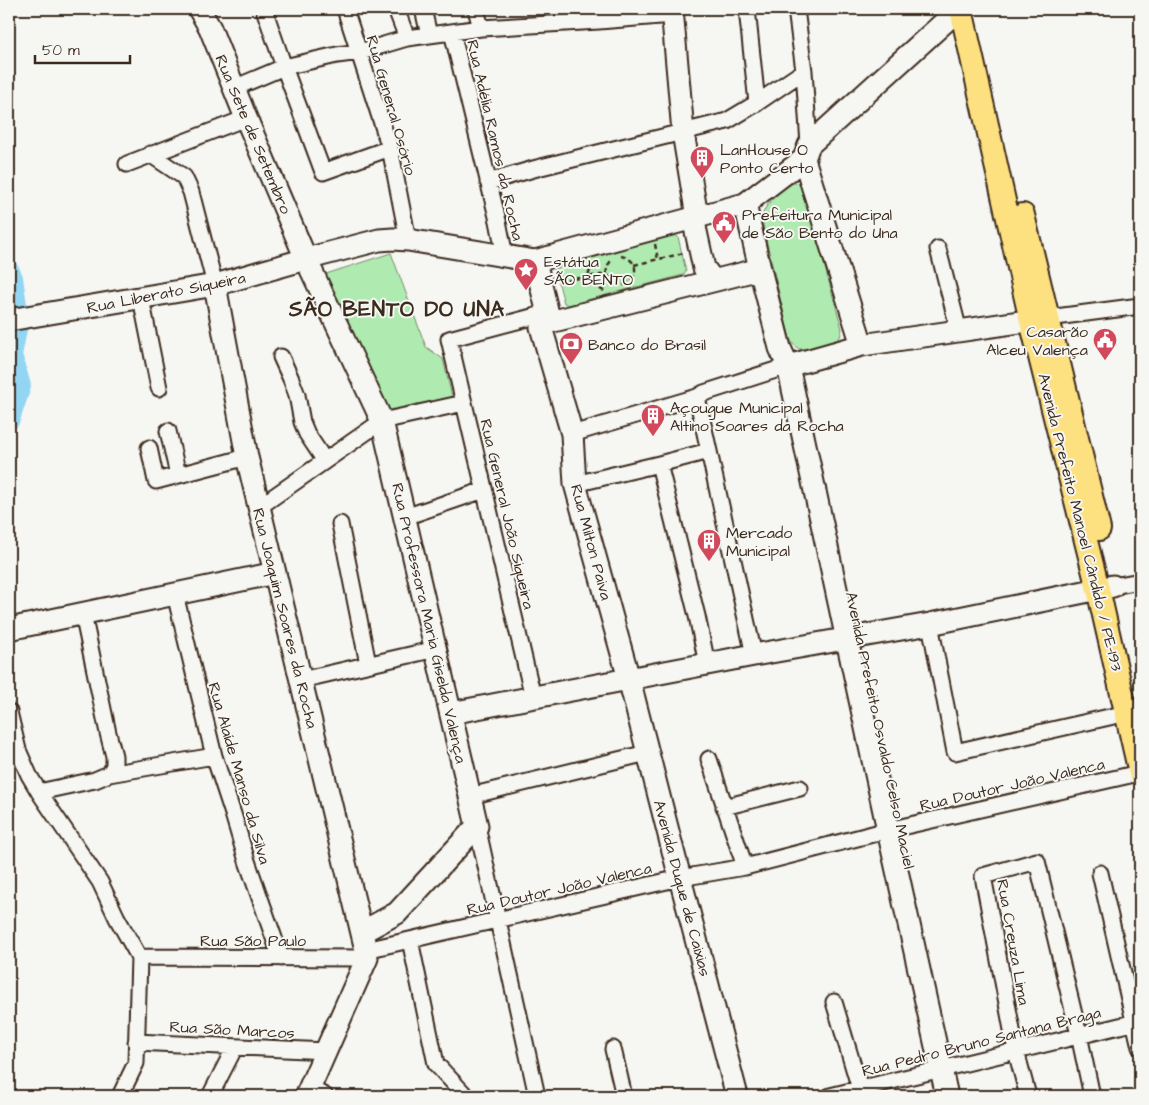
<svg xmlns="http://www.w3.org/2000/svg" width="1149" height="1105" font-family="'Architects Daughter',sans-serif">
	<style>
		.green { fill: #afebb1; stroke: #758a68 }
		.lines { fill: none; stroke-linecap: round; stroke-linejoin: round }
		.river { stroke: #92d6f4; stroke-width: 22 }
		.street-casing { stroke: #3b2a1e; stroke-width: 19 }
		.secondary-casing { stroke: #3b2a1e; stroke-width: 25 }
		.primary-casing { stroke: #3b2a1e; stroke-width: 26 }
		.path { stroke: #3b2a1e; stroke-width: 2.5; stroke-dasharray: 5 4; stroke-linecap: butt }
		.street { stroke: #f6f6f2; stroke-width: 15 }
		.secondary { stroke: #f6f6f2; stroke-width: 21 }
		.primary { stroke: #fde080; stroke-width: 22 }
		.labels { text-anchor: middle; stroke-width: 4; stroke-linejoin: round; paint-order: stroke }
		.street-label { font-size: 16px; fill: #3b2a1e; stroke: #f6f6f2 }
		.poi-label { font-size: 16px; fill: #3b2a1e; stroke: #f6f6f2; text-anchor: start }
		.district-label { font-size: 21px; font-weight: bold; letter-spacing: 1px; fill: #3b2a1e; stroke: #f6f6f2 }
	</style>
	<rect width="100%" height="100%" fill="#f6f6f2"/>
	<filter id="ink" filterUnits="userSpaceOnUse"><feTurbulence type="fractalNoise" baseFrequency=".02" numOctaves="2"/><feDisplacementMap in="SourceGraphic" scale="10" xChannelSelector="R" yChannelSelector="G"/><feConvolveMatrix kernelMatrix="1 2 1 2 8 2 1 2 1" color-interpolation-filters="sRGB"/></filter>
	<g filter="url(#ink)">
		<path class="green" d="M797,183L803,188L842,329L840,337L834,343L804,349H799L794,345L790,339L764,231C763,224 761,217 764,211C766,204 783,188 789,185C793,183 794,183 797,183Z
			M675,235L678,237L686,271L683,275L568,305L564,303L555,269L556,265Z
			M391,253L426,347L443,359L452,397L390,412L323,275Z"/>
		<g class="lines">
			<path class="river" d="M9,272L12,278L18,319L11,355L20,386L9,419"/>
			<defs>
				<path id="street" d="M264,9L284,67L323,172L390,148
					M345,9L390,148L408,240
					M396,9L407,38
					M423,9L429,35
					M476,9L481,28
					M747,9L757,103
					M796,9L804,71L809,145
					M452,32L498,221L505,256
					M234,88L284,67L337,55L360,52L407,38L481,28L599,21L673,15
					M150,154L184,177L191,192L215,285
					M127,164L246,118
					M488,182L537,168L727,121L757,103L804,71
					M938,249L959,331
					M141,298L159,388
					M1048,318L1140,306
					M281,357L291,379L297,395L302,422L307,434L325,461
					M697,397L754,655
					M168,431L178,475
					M572,434L697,397L704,393L788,366
					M149,448L156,481L247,457
					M659,464L697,616L707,664
					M575,484L659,464L709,451
					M259,507L382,421L464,403
					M405,517L484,490
					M340,524L368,664
					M1113,586L1140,581
					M175,594L214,756L233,814L247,861L281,958
					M930,624L955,752L1127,713
					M301,680L436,649
					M533,697L449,339L547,313
					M9,712L18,750L29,775L39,792L100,882L117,918L139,957
					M709,759L745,867
					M109,774L214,756
					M39,792L95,780L109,774L114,766V756L108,733L83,614
					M470,796L647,753
					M724,807L800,788
					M477,826L537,1096
					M1100,873L1140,1047
					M410,940L436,1064L466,1096
					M366,950L680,878L745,867L888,830L1139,773
					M139,957L367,958
					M834,1002L860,1089
					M136,1042L326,1051
					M613,1049L624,1096
					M309,1088L325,1096
					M120,1096L136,1063L139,957
					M210,1096L235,1047
					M830,1096L1140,1021
					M1028,1096L1016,1051L983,876L1037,861L1079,1035L1092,1096"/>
				<path id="secondary" d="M199,9L210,28L246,118L306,259L382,421L477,826L397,913L362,932
					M672,9L683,132L697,217L695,227L704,268L710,276L715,280
					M804,159L862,345
					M745,204L760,269L780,348L788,366L888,830L947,1096
					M535,261L550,322
					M215,285L247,457L366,950L367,958L306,1096
					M9,320L215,285L306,259L379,240L393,239L408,240L535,261L745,204L804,159L809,145L959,9
					M788,366L862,345L1048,318
					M9,629L275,573
					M451,713L754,655L930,624L1113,586
					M737,1096L680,878L629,679L575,484L572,434L541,327L542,324L760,269"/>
				<path id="primary" d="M961,9L1031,321L1098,589L1140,773
					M1023,215L1099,529"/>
			</defs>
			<use href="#street" class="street-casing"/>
			<use href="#secondary" class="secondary-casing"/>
			<use href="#primary" class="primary-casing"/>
			<path class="path" d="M655,244L658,260
				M621,256C635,259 639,269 631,281L624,283
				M634,265L684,253
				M606,274L608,265L613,258
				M581,278L606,274C612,279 616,282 624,283L625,286
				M558,283L579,278L604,291
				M590,284C586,275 590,269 596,262"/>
			<use href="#street" class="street"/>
			<use href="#secondary" class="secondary"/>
			<use href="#primary" class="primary"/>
		</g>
	</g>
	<defs>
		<symbol id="building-pin" viewBox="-11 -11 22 30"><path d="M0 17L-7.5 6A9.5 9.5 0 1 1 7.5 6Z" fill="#d1495b" stroke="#f6f6f2"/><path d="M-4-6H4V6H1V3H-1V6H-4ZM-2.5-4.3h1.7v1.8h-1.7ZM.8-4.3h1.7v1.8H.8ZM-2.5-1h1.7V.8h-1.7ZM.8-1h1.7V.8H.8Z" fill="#fff"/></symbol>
		<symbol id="civic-pin" viewBox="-11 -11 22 30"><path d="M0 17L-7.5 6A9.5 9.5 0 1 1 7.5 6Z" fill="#d1495b" stroke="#f6f6f2"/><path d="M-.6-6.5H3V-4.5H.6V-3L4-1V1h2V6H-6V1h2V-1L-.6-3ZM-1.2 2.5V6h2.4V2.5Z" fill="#fff"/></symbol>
		<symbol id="sight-pin" viewBox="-11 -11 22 30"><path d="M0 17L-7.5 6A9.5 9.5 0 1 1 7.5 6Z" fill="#d1495b" stroke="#f6f6f2"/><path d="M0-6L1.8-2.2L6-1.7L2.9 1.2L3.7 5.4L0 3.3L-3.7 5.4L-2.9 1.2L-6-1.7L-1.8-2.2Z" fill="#fff"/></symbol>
		<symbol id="bank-pin" viewBox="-11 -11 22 30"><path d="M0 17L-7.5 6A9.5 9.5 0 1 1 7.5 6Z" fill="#d1495b" stroke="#f6f6f2"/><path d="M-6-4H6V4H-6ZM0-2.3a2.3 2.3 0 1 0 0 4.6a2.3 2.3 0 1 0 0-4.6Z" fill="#fff"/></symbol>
	</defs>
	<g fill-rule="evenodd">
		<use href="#building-pin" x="688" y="144" width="28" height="38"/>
		<use href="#civic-pin" x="710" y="209" width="28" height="38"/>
		<use href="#sight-pin" x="512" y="256" width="28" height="38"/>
		<use href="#civic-pin" x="1091" y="326" width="28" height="38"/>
		<use href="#bank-pin" x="557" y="330" width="28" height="38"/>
		<use href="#building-pin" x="639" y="402" width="28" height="38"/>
		<use href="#building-pin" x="695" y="527" width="28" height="38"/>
	</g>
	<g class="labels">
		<g class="street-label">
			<text transform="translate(392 105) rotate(74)" y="6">Rua General Osório</text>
			<text transform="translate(254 134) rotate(67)" y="6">Rua Sete de Setembro</text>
			<text transform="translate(496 140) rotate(77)" y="6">Rua Adélia Ramos da Rocha</text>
			<text transform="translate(166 292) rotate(-11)" y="6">Rua Liberato Siqueira</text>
			<text transform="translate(508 514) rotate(77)" y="6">Rua General João Siqueira</text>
			<text transform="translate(1081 522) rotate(76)" y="6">Avenida Prefeito Manoel Cândido / PE-193</text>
			<text transform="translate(592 542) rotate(75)" y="6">Rua Milton Paiva</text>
			<text transform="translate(286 618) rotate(76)" y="6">Rua Joaquim Soares da Rocha</text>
			<text transform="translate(430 623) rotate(77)" y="6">Rua Professora Maria Giselda Valença</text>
			<text transform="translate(881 730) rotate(78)" y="6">Avenida Prefeito Osvaldo Celso Maciel</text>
			<text transform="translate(240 773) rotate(74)" y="6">Rua Alaíde Manso da Silva</text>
			<text transform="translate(1012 784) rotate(-13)" y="6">Rua Doutor João Valenca</text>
			<text transform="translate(559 888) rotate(-13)" y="6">Rua Doutor João Valenca</text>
			<text transform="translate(683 888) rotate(75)" y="6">Avenida Duque de Caixias</text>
			<text x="253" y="946">Rua São Paulo</text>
			<text transform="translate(1014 942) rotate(80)" y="6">Rua Creuza Lima</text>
			<text transform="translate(232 1029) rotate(3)" y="6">Rua São Marcos</text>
			<text transform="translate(981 1041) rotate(-14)" y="6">Rua Pedro Bruno Santana Braga</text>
		</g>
		<g class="poi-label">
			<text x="720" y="155">LanHouse O<tspan x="720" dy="18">Ponto Certo</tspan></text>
			<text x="742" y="220">Prefeitura Municipal<tspan x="742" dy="18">de São Bento do Una</tspan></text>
			<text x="544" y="267">Estátua<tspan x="544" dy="18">SÃO BENTO</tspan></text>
			<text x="1088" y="337" text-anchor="end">Casarão<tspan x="1088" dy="18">Alceu Valença</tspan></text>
			<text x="588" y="350">Banco do Brasil</text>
			<text x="670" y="413">Açougue Municipal<tspan x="670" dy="18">Altino Soares da Rocha</tspan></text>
			<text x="726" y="538">Mercado<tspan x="726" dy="18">Municipal</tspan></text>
		</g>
		<g class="district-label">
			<text x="397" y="316">SÃO BENTO DO UNA</text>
		</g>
	</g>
	<rect width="1149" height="1105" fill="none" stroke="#f6f6f2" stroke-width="30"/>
	<rect x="15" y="15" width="1119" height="1075" fill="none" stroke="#3b2a1e" stroke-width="2" filter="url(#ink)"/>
	<path d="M35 55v8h95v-8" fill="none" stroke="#3b2a1e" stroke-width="2.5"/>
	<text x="42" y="55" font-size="15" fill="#3b2a1e" stroke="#f6f6f2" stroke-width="4" paint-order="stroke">50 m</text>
</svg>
